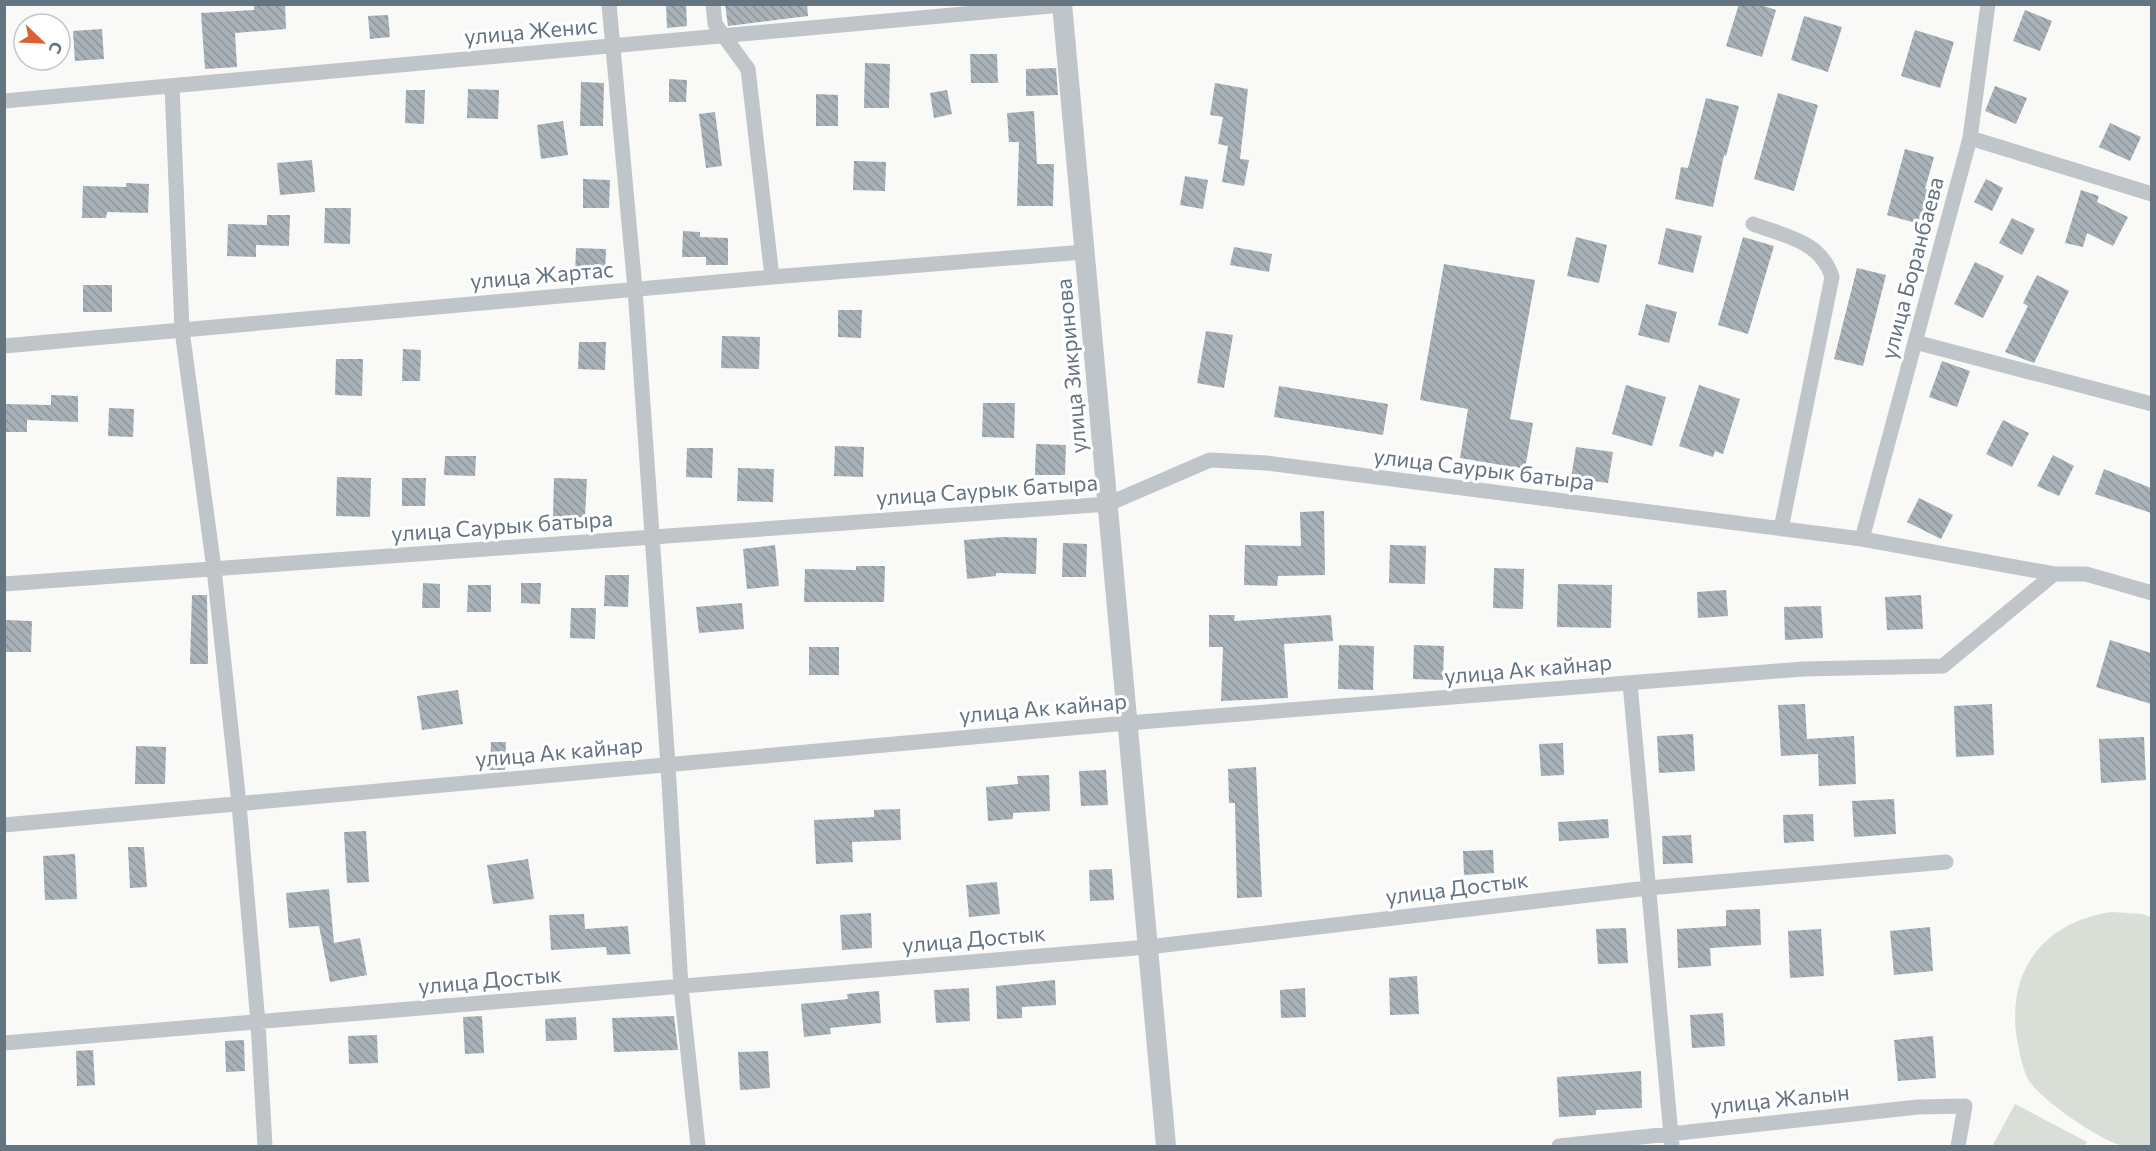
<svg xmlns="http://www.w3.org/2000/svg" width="2156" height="1151" font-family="Commissioner,sans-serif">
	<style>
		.pitch { fill: #d9ded6 }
		.building { fill: url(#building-back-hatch) }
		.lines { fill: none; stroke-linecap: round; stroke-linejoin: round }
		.minor { stroke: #c0c5c9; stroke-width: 15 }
		.tertiary { stroke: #c0c5c9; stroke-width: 20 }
		.labels { text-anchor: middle; stroke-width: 6; stroke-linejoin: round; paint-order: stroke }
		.street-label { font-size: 22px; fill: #657481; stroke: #fff }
	</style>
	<defs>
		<pattern id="building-back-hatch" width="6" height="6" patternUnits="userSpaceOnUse" patternTransform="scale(1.5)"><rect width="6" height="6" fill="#a9b2b8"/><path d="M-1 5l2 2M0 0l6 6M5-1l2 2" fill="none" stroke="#8d959b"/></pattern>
	</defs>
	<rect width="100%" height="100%" fill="#f9f9f7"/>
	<path class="pitch" d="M2112,912L2142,914L2151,917V1146C2143,1147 2133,1148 2124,1146C2103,1143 2038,1098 2028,1079C2022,1067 2020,1053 2017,1040C2006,971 2043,922 2112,912Z
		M2015,1104L2087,1142L2084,1146L1993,1145Z"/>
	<path class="building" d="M254,4H285L286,29L235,33L237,67L205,69L201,13L254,10Z
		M666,4H686L687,26L667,28Z
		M725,4H807L808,16L728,26Z
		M1739,4H1758L1776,10L1762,57L1726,46Z
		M2025,10L2052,21L2040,51L2013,41Z
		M388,15L390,37L370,39L368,16Z
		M1804,16L1842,27L1828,72L1791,60Z
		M102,29L104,59L75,61L73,31Z
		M1915,30L1954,42L1940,88L1901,76Z
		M970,54H997L998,83H971Z
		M865,63L890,64L889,108H864Z
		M1056,68L1058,95L1026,96V69Z
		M669,79L687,80L686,102H669Z
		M581,82L604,83L603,126H580Z
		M1215,83L1248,89L1240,159L1249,160L1244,186L1222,182L1228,146L1218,144L1223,117L1210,115Z
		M1995,86L2027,98L2016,124L1985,111Z
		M468,89L499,90L498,119L467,118Z
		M406,90H425L424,124L405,123Z
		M947,90L952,114L934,118L930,93Z
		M1778,93L1818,105L1794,191L1754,179Z
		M816,94L838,95V126H816Z
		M1706,98L1739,106L1726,156L1724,155L1713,207L1675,199L1681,167L1688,168Z
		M1034,111L1037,164H1054L1053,206H1017L1019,142H1009L1007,113Z
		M715,112L722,166L706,168L699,114Z
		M563,121L568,155L541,159L537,125Z
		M2110,123L2141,137L2130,161L2099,147Z
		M1905,149L1934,157L1925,189L1940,193L1930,227L1887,215Z
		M312,160L315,192L280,195L277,163Z
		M854,161L886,162L885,191L853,190Z
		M1185,176L1208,180L1203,209L1180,205Z
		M583,179L610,180L609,208H583Z
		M1986,179L2003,188L1992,211L1974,202Z
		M126,183L149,184L148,213L107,212L106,218H82L83,186L126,187Z
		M2081,190L2099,196L2097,202L2128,217L2113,246L2087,233L2083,247L2065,243Z
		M325,208H351L350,244L324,243Z
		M267,215H290L289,246L256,245V257L227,256L228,224L267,225Z
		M2012,218L2035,229L2022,255L1999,243Z
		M1666,228L1702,236L1693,273L1658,264Z
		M683,231L700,232V237L728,238V265H706V257H682Z
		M1576,237L1607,245L1599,283L1567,276Z
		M1743,237L1774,246L1748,334L1718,325Z
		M1234,247L1272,254L1269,272L1230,265Z
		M576,248L606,249L605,278L575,277Z
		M1975,262L2004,276L1983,318L1954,304Z
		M1444,264L1535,280L1510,419L1533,423L1525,469L1460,458L1468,409L1420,400Z
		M1857,268L1886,275L1863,366L1834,359Z
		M2037,275L2069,291L2034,363L2005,352L2028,306L2023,303Z
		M83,285H112V312H83Z
		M1646,304L1677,312L1669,343L1638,335Z
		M838,310H862L861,338L838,337Z
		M1206,331L1233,335L1224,388L1197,383Z
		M722,336L760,337L759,369L721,368Z
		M579,342H606L605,370L578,369Z
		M403,349L421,350L420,381H402Z
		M336,359H363L362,396L335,395Z
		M1942,361L1970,371L1957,407L1929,397Z
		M1626,385L1666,397L1652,446L1612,434Z
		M1699,385L1740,399L1723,454L1715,451L1713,457L1679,446Z
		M1279,386L1388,404L1383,435L1274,417Z
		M51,395L78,396V422L27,420V432H4V404L51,405Z
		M983,403H1015L1014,438L982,437Z
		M109,408L134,409L133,437L108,436Z
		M2003,420L2029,433L2012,467L1986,454Z
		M1036,444L1066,445L1065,475H1035Z
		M835,446L864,447L863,477L834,476Z
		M1576,447L1613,452L1608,483L1571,478Z
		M687,448H713L712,478L686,477Z
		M2053,455L2074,466L2059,496L2037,486Z
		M445,456H476L475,476L444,475Z
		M738,468L774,469L773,502L737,501Z
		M2104,469L2151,488V513L2095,494Z
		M337,477L371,478L370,517L336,516Z
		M402,478H426L425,506H402Z
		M554,478L587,479L585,517H553Z
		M1919,498L1953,515L1941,539L1907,522Z
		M1324,511L1325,575L1278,576L1277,586L1244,585L1245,545L1301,546L1300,512Z
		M1002,537L1037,538L1036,574L996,573V576L967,579L964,540Z
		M1063,543L1087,544L1086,577H1062Z
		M775,545L779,586L747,589L743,549Z
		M1390,545L1426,546L1425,584L1389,583Z
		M856,566H885L884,602H804L805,569L856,570Z
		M1494,568L1524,569L1523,609L1493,608Z
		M605,575H629L628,607L604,606Z
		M423,583L440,584V608H422Z
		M521,583H541L540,604L521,603Z
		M1558,584L1612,585L1611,628L1557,627Z
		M468,585H491V612H467Z
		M1726,590L1728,616L1698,618L1697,592Z
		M192,595H207L208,664H190Z
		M1921,595L1923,629L1887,630L1885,597Z
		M742,603L744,629L699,633L696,607Z
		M1821,606L1823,638L1785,640L1784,607Z
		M571,608H596L595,639L570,638Z
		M1209,615H1235L1234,621L1331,615L1333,641L1284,644L1288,698L1221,701L1223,647H1209Z
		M4,620L32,621L31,652H4Z
		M2110,640L2151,653V704L2096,687Z
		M1339,645L1374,646L1373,690L1338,689Z
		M1414,645L1444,646L1443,680L1413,679Z
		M809,647H839V675H809Z
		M458,690L463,724L422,730L417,696Z
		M1805,704L1807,739L1854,736L1856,784L1819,786L1818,754L1781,756L1778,705Z
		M1992,704L1994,755L1956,757L1954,706Z
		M1693,734L1695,771L1659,773L1657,736Z
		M2144,737L2146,780L2101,783L2099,739Z
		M491,742H506L505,770H490Z
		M1563,743L1564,775L1541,776L1539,744Z
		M136,746L166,747L165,784H135Z
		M1256,767L1262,897L1237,898L1235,803H1229L1228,769Z
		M1106,770L1108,805L1081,806L1079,771Z
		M1049,775L1050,811L1013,813V819L988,821L986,787L1018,784L1017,776Z
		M1894,799L1896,834L1854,837L1852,801Z
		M900,809L901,840L852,842L853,862L816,864L814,820L874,817V810Z
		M1813,814L1814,841L1784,843L1783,815Z
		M1608,819L1609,838L1559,841L1558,822Z
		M366,831L369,882L347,883L344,832Z
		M1691,835L1693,863L1663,864L1662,836Z
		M128,847H144L147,887L130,888Z
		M1493,850L1494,873L1464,875L1463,851Z
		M75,854L77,899L45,900L43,856Z
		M528,859L534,899L493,904L487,865Z
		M1112,869L1114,900L1090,901L1089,870Z
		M997,882L1000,914L969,917L966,885Z
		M329,889L334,943L360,938L367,975L330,982L319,926L289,928L286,893Z
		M1760,909L1761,945L1710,948L1711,966L1678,968L1677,929L1726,926V910Z
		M871,913L872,948L842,950L840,915Z
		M584,914L585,929L628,926L630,954L607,955L606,947L551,950L549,915Z
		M1930,927L1933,971L1894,975L1890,931Z
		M1626,928L1628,963L1598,964L1596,929Z
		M1821,929L1824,976L1790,978L1788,931Z
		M1417,976L1419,1014L1390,1015L1389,978Z
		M1055,980L1056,1005L1022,1007V1018L997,1019L996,986Z
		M969,988L970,1021L936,1023L934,990Z
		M1305,988L1306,1017L1281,1018L1280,990Z
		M879,991L881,1023L830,1028L831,1034L804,1037L801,1004L848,999L847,994Z
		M1723,1013L1725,1046L1692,1048L1690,1015Z
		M482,1016L484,1053L465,1054L463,1017Z
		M674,1016L678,1050L614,1052L612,1018Z
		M576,1017L577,1040L546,1041L545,1019Z
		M377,1035L378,1063L349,1064L348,1036Z
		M1933,1036L1936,1078L1898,1081L1894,1040Z
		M244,1040L245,1071L226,1072L225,1041Z
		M93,1050L95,1085L77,1086L76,1051Z
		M768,1051L770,1088L740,1090L738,1052Z
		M1641,1071L1642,1108L1596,1110V1115L1559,1117L1557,1077Z"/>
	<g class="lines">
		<path class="minor" d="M609,4L635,289L668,765L681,987L698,1146
			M713,4L715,24L748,69L772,277
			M172,86L182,330L214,569L239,804L258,1023L265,1146
			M4,101L1062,5
			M1970,138L2152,194
			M1753,224C1785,236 1821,241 1832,277L1781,529
			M1915,342L2152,404
			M4,346L772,277L1084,252
			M1862,539L1970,138L1988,4
			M4,584L1108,504L1210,460L1266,463L1862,539L2054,574H2086L2152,593
			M1630,683L1672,1146
			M4,825L1127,723L1803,669L1943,666L2054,574
			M4,1043L1148,947L1648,888L1946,862
			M1559,1146L1918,1107L1965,1106L1958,1146"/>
		<path class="tertiary" d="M1062,4L1166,1146"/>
	</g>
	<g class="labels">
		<g class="street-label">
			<text transform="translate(531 31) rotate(-5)" y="8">улица Женис</text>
			<text transform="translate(1912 268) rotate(-75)" y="8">улица Боранбаева</text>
			<text transform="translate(542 275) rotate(-5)" y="8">улица Жартас</text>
			<text transform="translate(1071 366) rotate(-95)" y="8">улица Зикринова</text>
			<text transform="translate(1484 469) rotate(7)" y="8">улица Саурык батыра</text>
			<text transform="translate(987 490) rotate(-4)" y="8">улица Саурык батыра</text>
			<text transform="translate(502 526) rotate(-4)" y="8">улица Саурык батыра</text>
			<text transform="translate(1528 669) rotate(-5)" y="8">улица Ак кайнар</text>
			<text transform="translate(1043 708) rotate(-5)" y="8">улица Ак кайнар</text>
			<text transform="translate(559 752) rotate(-5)" y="8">улица Ак кайнар</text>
			<text transform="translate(1457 888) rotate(-7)" y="8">улица Достык</text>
			<text transform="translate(974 939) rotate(-5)" y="8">улица Достык</text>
			<text transform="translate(490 980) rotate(-5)" y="8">улица Достык</text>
			<text transform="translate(1780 1099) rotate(-6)" y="8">улица Жалын</text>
		</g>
	</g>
	<rect width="2156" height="1151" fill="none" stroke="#657481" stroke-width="12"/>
	<g transform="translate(42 42) rotate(113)"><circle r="28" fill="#ffffff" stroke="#c1c7cd" stroke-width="1.5"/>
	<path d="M0-4.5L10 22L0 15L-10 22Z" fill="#dd5f33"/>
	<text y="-9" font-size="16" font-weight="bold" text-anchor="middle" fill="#657481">С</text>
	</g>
</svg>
